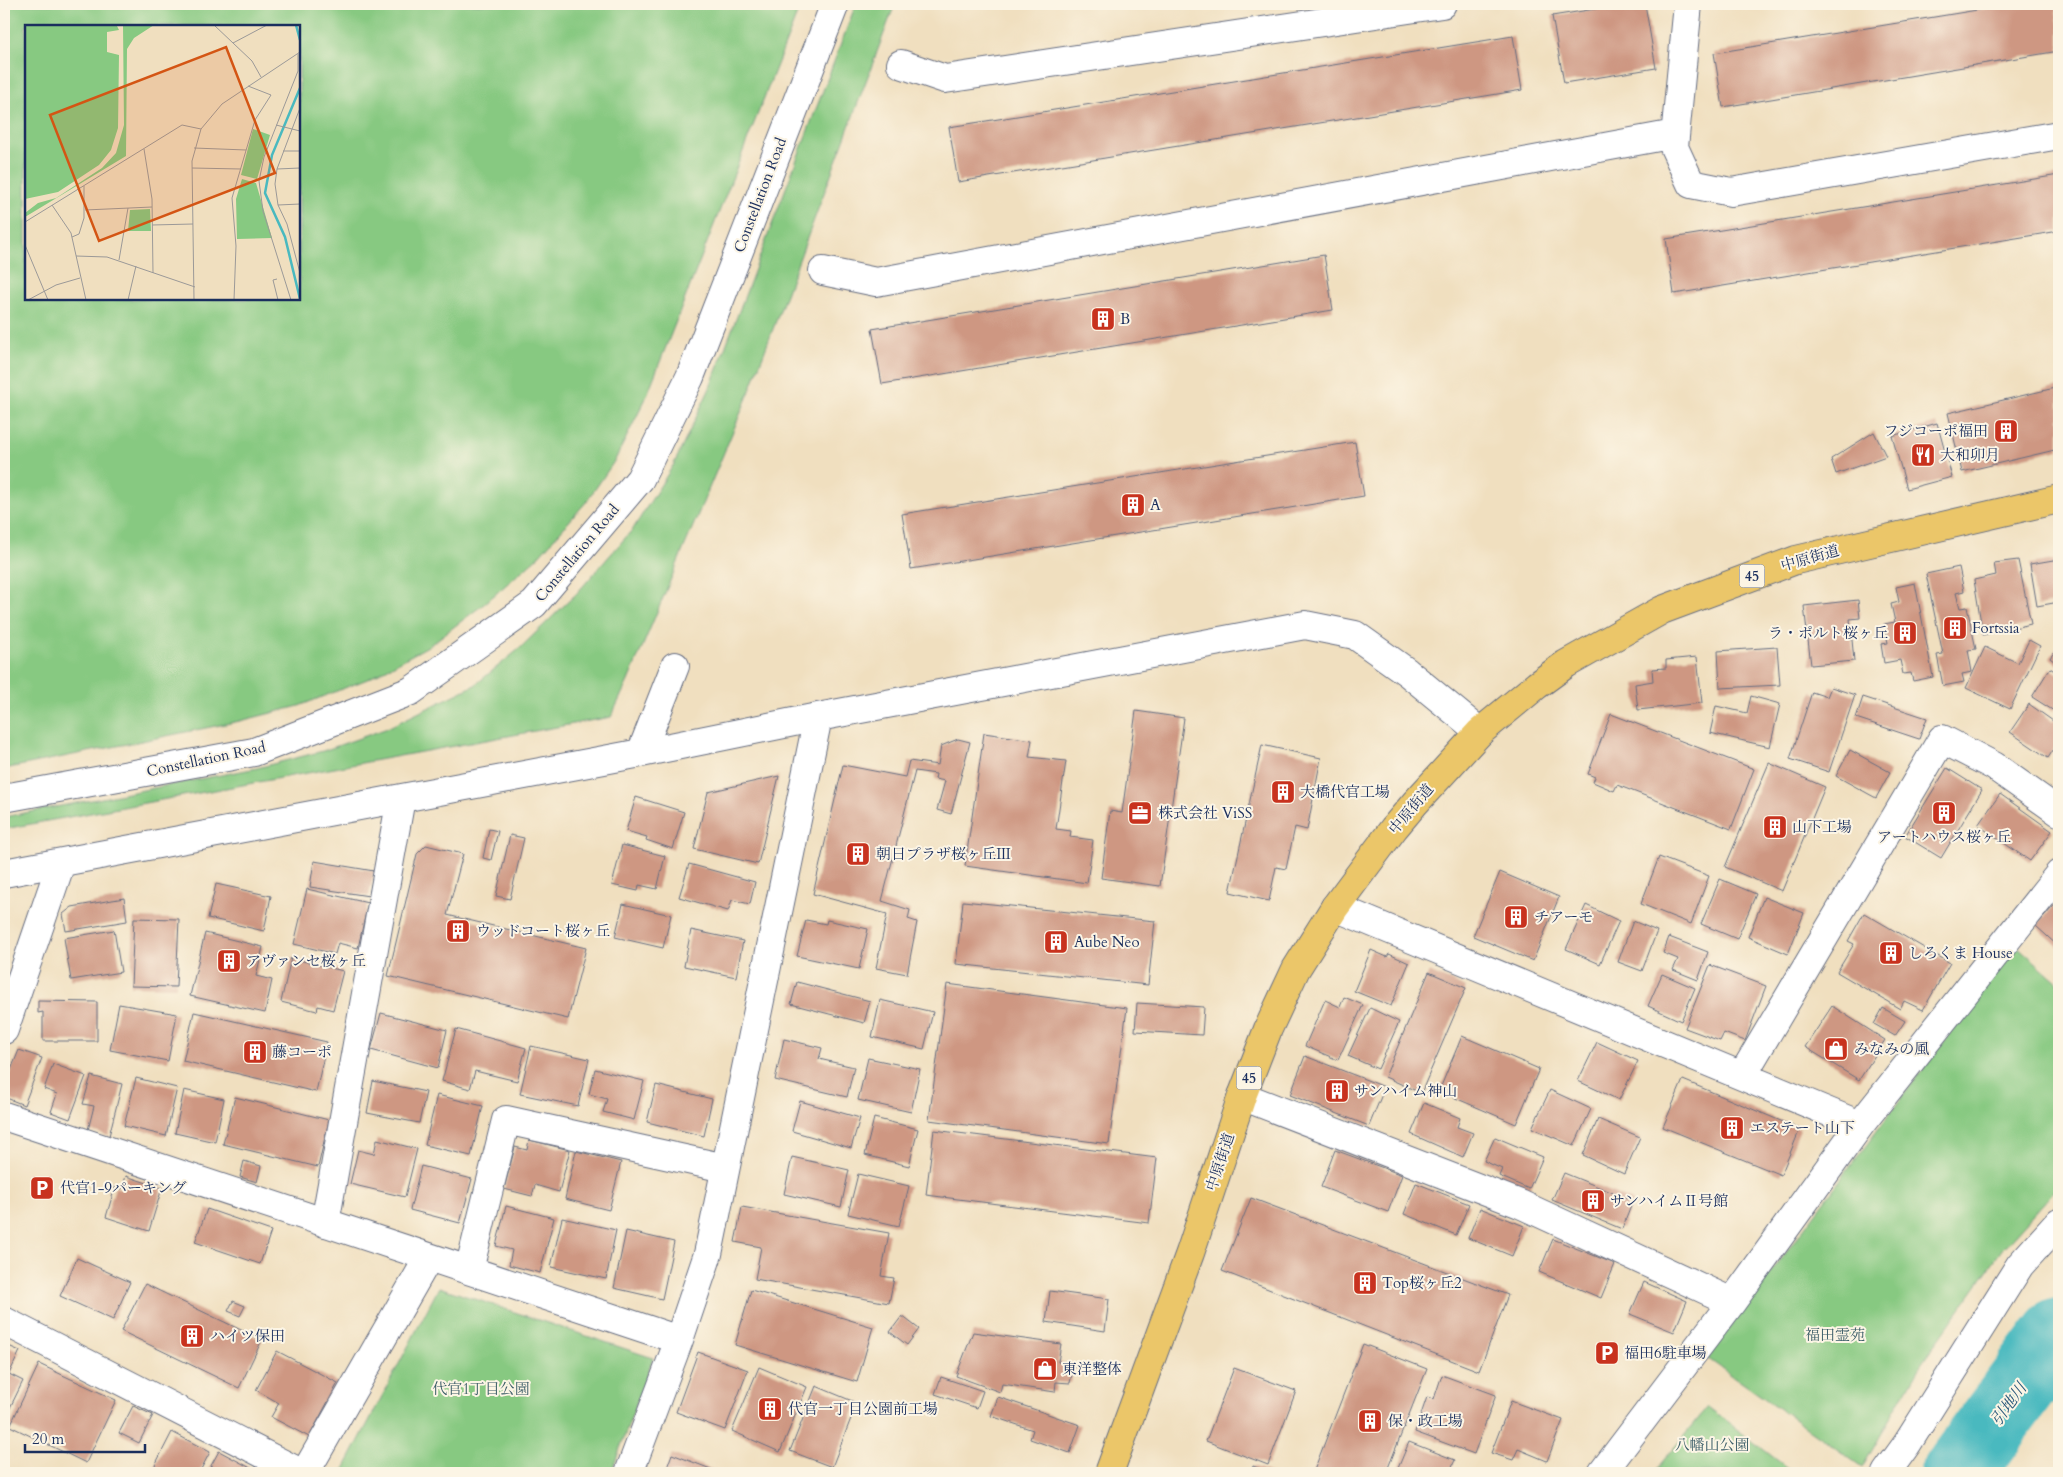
<svg xmlns="http://www.w3.org/2000/svg" width="2063" height="1477" font-family="Cardo,'Noto Serif JP',serif">
	<style>
		.green { fill: #87c981; stroke: #517c70; fill-rule: evenodd }
		.lines { fill: none; stroke-linecap: round; stroke-linejoin: round }
		.river { stroke: #49b9bf; stroke-width: 72 }
		.building { fill: #ce9782 }
		.minor-casing { stroke: #666d80; stroke-width: 30 }
		.major-casing { stroke: #666d80; stroke-width: 30 }
		.minor { stroke: #fff; stroke-width: 28 }
		.major { stroke: #ebc669; stroke-width: 28 }
		.labels { text-anchor: middle; stroke-width: 4; stroke-linejoin: round; paint-order: stroke }
		.shield { fill: #fcf5e5; stroke: #5e6a86; stroke-width: 1 }
		.shield-label { font-size: 14px; font-weight: bold; fill: #1b2f5e }
		.street-label { font-size: 15px; fill: #1b2f5e; stroke: #fcf5e5 }
		.poi-label { font-size: 15px; fill: #1b2f5e; stroke: #fcf5e5; text-anchor: start }
		.park-label { font-size: 15px; fill: #3b5d68; stroke: #fcf5e5 }
		.water-label { font-size: 16px; font-style: italic; fill: #29587b; stroke: #fcf5e5 }
		.inset-river { fill: none; stroke: #49b9bf; stroke-width: 2.5 }
		.inset-road { fill: none; stroke: #9b9998; stroke-width: 1 }
		.view { fill: #d45514; fill-opacity: 0.15; stroke: #d45514; stroke-width: 2.5 }
		.inset-edge { fill: none; stroke: #1b2f5e; stroke-width: 2.5 }
	</style>
	<rect width="100%" height="100%" fill="#fcf5e5"/>
	<filter id="ink" filterUnits="userSpaceOnUse"><feTurbulence type="fractalNoise" baseFrequency=".02" numOctaves="2"/><feDisplacementMap in="SourceGraphic" scale="10" xChannelSelector="R" yChannelSelector="G"/><feConvolveMatrix kernelMatrix="1 2 1 2 8 2 1 2 1" color-interpolation-filters="sRGB"/></filter>
	<filter id="wash" filterUnits="userSpaceOnUse"><feTurbulence type="fractalNoise" baseFrequency=".0096" numOctaves="4" result="noise"/><feDisplacementMap in="SourceGraphic" scale="20" xChannelSelector="R" yChannelSelector="G"/><feGaussianBlur stdDeviation="1.12" result="paint"/><feColorMatrix in="noise" values="0 0 0 0 0 0 0 0 0 0 0 0 0 0 0 0 0 1.4 0 .05"/><feComposite in="paint" operator="in"/></filter>
	<g filter="url(#wash)">
		<rect width="100%" height="100%" fill="#f0dfbf"/>
		<path class="green" d="M4,4H801L645,400L615,460L587,501L538,557L484,604L430,645L370,678L299,706L240,721L4,769ZM26,26H299V299H26Z
			M856,4H895L749,393L628,681L611,717L4,829V817L257,768L323,751L385,729L475,685L519,649L577,593L633,529L674,464L709,390Z
			M2016,945L2059,983V1186L2003,1248L1919,1367L1862,1467L1707,1358Z
			M439,1287L653,1358L611,1473H342Z
			M1708,1407L1794,1473H1653Z"/>
		<g class="lines">
			<path class="river" d="M1957,1473L2059,1334"/>
		</g>
		<g id="blocks">
			<path class="building" d="M1626,4H1645L1656,68L1564,83L1552,16Z
				M2014,4H2055L2059,29V51L1723,107L1714,53Z
				M1513,36L1522,90L958,182L949,127Z
				M2059,175V231L1674,294L1666,239Z
				M1324,255L1333,310L882,384L872,329Z
				M2059,387V449L1962,472L1948,413Z
				M1937,423L1952,477L1907,489L1892,436Z
				M1874,432L1886,456L1836,474L1831,459Z
				M1355,442L1364,496L911,569L902,514Z
				M2059,559V602L2037,606L2030,564Z
				M2018,560L2031,624L1983,635L1974,580L1996,575L1994,563Z
				M1959,567L1964,591L1956,593L1960,608L1967,607L1976,649L1968,650L1972,672L1962,674L1964,682L1943,686L1937,655L1943,654L1926,574Z
				M1915,583L1933,677L1913,681L1911,673L1903,674L1900,660L1884,663L1881,644L1888,643L1884,624L1895,622L1891,604L1899,602L1896,587Z
				M1858,600L1860,618L1850,619L1854,661L1811,665L1804,606Z
				M2029,640L2040,646L2010,709L1966,688L1985,647L2018,663Z
				M2059,645V665L2050,658Z
				M1777,647L1780,685L1720,688L1718,651Z
				M1697,657L1702,703L1638,710L1635,684L1653,681L1652,669L1666,668V660Z
				M2050,668L2059,674V702L2054,711L2032,697Z
				M1831,687L1855,695L1829,772L1790,759L1812,692L1827,697Z
				M1751,696L1780,704L1770,747L1710,733L1716,706L1747,713Z
				M1863,697L1927,718L1919,739L1856,718Z
				M2029,704L2053,721L2058,714L2059,716V741L2048,758L2010,732Z
				M1136,711L1184,718L1160,886L1101,878L1110,811L1122,813Z
				M1611,714L1754,769L1731,829L1617,785L1614,791L1593,782L1595,777L1588,774Z
				M984,733L1032,740L1029,757L1066,761L1056,829L1071,831L1070,837L1093,840L1087,883L965,866Z
				M958,739L970,742L951,814L937,810L945,781L935,779L936,774L915,771L882,901L910,910L908,919L917,922L907,974L876,968L887,914L813,894L843,765L905,777L909,761L938,765L941,746Z
				M1262,745L1321,758L1307,830L1295,827L1286,869L1276,867L1269,901L1230,892Z
				M1850,750L1890,772L1876,798L1836,776Z
				M1769,763L1825,787L1782,891L1725,867Z
				M1947,768L1982,790L1941,858L1905,836Z
				M779,776L758,864L694,849L708,792Z
				M2000,794L2052,831L2030,861L1978,825Z
				M636,797L684,812L673,849L646,840L647,837L626,831Z
				M489,829L498,831L491,860L483,858Z
				M510,835L524,838L510,899L496,896Z
				M426,845L463,854L447,915L586,948L568,1019L388,976L417,854Z
				M622,845L665,856L657,889L639,885L638,891L612,885Z
				M1659,857L1709,876L1691,924L1641,904Z
				M314,861L374,871L369,896L310,887Z
				M689,864L755,882L750,904L732,900L728,911L679,897Z
				M1500,872L1559,897L1533,961L1473,936Z
				M1720,879L1756,894L1737,939L1701,924Z
				M216,884L271,896L264,931L208,918Z
				M307,889L368,903L358,948L338,943L335,954L294,944Z
				M1764,897L1804,913L1788,954L1748,937Z
				M124,898L127,921L66,931L63,914L72,907Z
				M2059,900V947L2036,926Z
				M963,901L1155,921L1148,985L956,964Z
				M623,904L671,915L663,948L615,937Z
				M1586,905L1619,921L1600,964L1566,949Z
				M1864,913L1950,963L1923,1010L1904,1001L1900,1009L1837,972L1854,944L1848,941Z
				M134,918L179,919L176,987L131,986Z
				M806,920L826,924L827,920L868,929L859,969L797,956Z
				M1633,921L1657,931L1642,971L1618,962Z
				M114,930L121,972L71,980L64,938Z
				M691,930L743,941L736,977L684,966Z
				M205,933L263,947L256,976L272,980L265,1013L190,996Z
				M1669,937L1708,952L1698,980L1673,970L1678,959L1663,953Z
				M1371,950L1387,957L1389,954L1409,963L1391,1006L1354,991Z
				M291,958L343,971L333,1010L318,1006L317,1011L281,1002Z
				M1710,965L1766,986L1745,1041L1724,1033L1720,1041L1685,1028Z
				M1429,972L1466,988L1421,1093L1385,1077Z
				M1662,974L1695,988L1681,1021L1648,1006Z
				M797,982L870,1001L864,1023L791,1004Z
				M947,984L1127,1008L1109,1144L929,1120Z
				M1344,997L1363,1005L1338,1060L1305,1046L1325,1000L1340,1007Z
				M880,1000L933,1012L924,1049L872,1037Z
				M38,1001L97,1002V1041H43V1012L38,1013Z
				M1137,1003L1204,1007L1202,1035L1135,1031Z
				M119,1004L177,1014L168,1061L110,1050Z
				M1832,1006L1885,1040L1859,1080L1805,1047Z
				M1370,1008L1399,1022L1378,1069L1348,1056Z
				M1883,1008L1905,1021L1895,1036L1874,1024Z
				M194,1012L327,1042L316,1092L183,1061Z
				M381,1013L447,1030L438,1068L371,1050Z
				M456,1029L526,1048L517,1081L475,1071L470,1089L442,1081Z
				M1462,1036L1539,1069L1516,1124L1439,1091Z
				M784,1039L822,1048L819,1059L854,1067L847,1097L775,1080Z
				M1597,1042L1638,1061L1619,1100L1578,1081Z
				M531,1046L589,1059L578,1106L520,1094Z
				M19,1050L42,1058L24,1105L4,1097V1087Z
				M1305,1056L1385,1087L1369,1126L1290,1095Z
				M868,1058L920,1069L911,1112L858,1100Z
				M53,1064L86,1076L70,1119L51,1112L57,1094L44,1089Z
				M595,1069L644,1081L634,1120L603,1112L607,1099L589,1094Z
				M91,1076L122,1084L109,1136L88,1130L94,1106L83,1104Z
				M136,1078L177,1088L166,1136L124,1126Z
				M1683,1080L1800,1129L1781,1175L1663,1127Z
				M373,1081L426,1092L419,1123L367,1113Z
				M656,1085L712,1099L704,1136L647,1122Z
				M184,1090L224,1099L215,1142L175,1133Z
				M1550,1090L1591,1109L1574,1146L1532,1128Z
				M437,1095L483,1106L471,1156L425,1145Z
				M235,1097L329,1120L318,1167L223,1144Z
				M800,1101L860,1118L851,1148L792,1131Z
				M1424,1103L1460,1118L1457,1127L1473,1133L1463,1157L1411,1134Z
				M874,1118L918,1129L909,1166L865,1155Z
				M1598,1119L1640,1137L1624,1174L1583,1155Z
				M934,1130L1157,1158L1149,1223L926,1195Z
				M1495,1137L1543,1157L1529,1189L1499,1176L1502,1169L1484,1161Z
				M377,1139L417,1149L405,1197L350,1184L358,1150L374,1154Z
				M529,1140L570,1150L559,1192L535,1185L532,1196L504,1189L515,1147L527,1150Z
				M1335,1150L1402,1175L1388,1212L1321,1187Z
				M576,1151L621,1162L609,1210L565,1199Z
				M792,1157L849,1170L841,1207L784,1194Z
				M244,1161L261,1166L257,1182L240,1177Z
				M421,1166L472,1179L460,1223L410,1210Z
				M1564,1173L1633,1201L1622,1229L1552,1200Z
				M858,1174L909,1186L899,1226L848,1214Z
				M126,1176L162,1188L149,1231L106,1217L115,1187L122,1189Z
				M1416,1183L1469,1204L1456,1235L1404,1214Z
				M1251,1198L1508,1295L1479,1371L1222,1271Z
				M506,1206L554,1218L540,1273L509,1265L512,1250L496,1246Z
				M742,1207L889,1233L881,1276L894,1278L889,1303L755,1279L761,1247L735,1242Z
				M1480,1208L1524,1226L1512,1256L1468,1238Z
				M207,1209L271,1231L260,1264L195,1242Z
				M562,1218L616,1230L606,1279L551,1267Z
				M626,1231L674,1242L662,1299L614,1288Z
				M1553,1239L1615,1264L1601,1298L1539,1272Z
				M77,1258L130,1282L113,1320L60,1296Z
				M1644,1282L1687,1301L1674,1332L1630,1314Z
				M145,1284L262,1340L239,1388L121,1331Z
				M751,1290L873,1327L857,1382L735,1345Z
				M1050,1291L1109,1299L1105,1331L1046,1322Z
				M233,1301L245,1306L240,1316L228,1311Z
				M902,1316L919,1329L907,1345L890,1332Z
				M973,1332L1061,1344L1058,1362L1074,1365L1070,1383L1056,1382L1055,1392L1002,1384L1000,1392L956,1376Z
				M4,1344L20,1351L9,1374L23,1381L4,1420Z
				M1363,1344L1427,1369L1386,1473H1313Z
				M277,1351L338,1383L309,1437L271,1417L279,1403L256,1390Z
				M698,1352L748,1370L725,1430L676,1412Z
				M39,1364L116,1400L86,1463L10,1426Z
				M759,1367L807,1387L780,1452L732,1431Z
				M1234,1368L1296,1391L1268,1465L1206,1441Z
				M1442,1375L1496,1395L1474,1454L1415,1432L1427,1397L1434,1399Z
				M941,1377L983,1391L977,1408L935,1394Z
				M816,1386L857,1403L832,1467L790,1451Z
				M998,1397L1080,1425L1070,1453L1030,1439L1033,1430L991,1416Z
				M1511,1401L1563,1420L1547,1461L1518,1449L1513,1460L1491,1453Z
				M133,1406L153,1415L139,1443L119,1433Z
				M172,1432L210,1452L199,1473H151Z
				M1409,1442L1455,1460L1449,1473H1396Z
				M219,1451L260,1473H207Z
				M672,1454L721,1473H665Z
				M1253,1466L1271,1473H1251Z"/>
		</g>
	</g>
	<g filter="url(#ink)">
		<use href="#blocks" fill-opacity="0" stroke="#666d80" stroke-width="1"/>
		<g class="lines">
			<defs>
				<path id="minor" d="M1688,4L1674,147L1691,184L1731,192L2059,135
					M901,64L945,79L1442,4
					M823,271L876,282L1675,134
					M641,753L675,666
					M4,798L254,752L411,691L534,604L640,479L690,377L835,4
					M4,873L641,753L818,717L1305,625L1355,635L1407,672L1480,732
					M1335,907L1860,1125
					M4,1030L61,863
					M1742,1076L1942,739L1994,766L2059,812
					M1242,1096L1520,1204L1732,1302
					M4,1116L679,1340
					M325,1223L401,798
					M469,1270L506,1120L725,1168
					M4,1321L301,1473
					M305,1473L429,1257
					M629,1473L679,1340L708,1254L818,717
					M1602,1473L1732,1302L1860,1125L2059,874
					M1886,1473L1907,1444L2020,1265L2059,1222"/>
				<path id="major" d="M1109,1473L1190,1253L1242,1096L1268,1029L1296,969L1335,907L1394,828L1415,803L1480,732L1537,685L1566,664L1662,610L1796,560L2059,499"/>
			</defs>
			<use href="#minor" class="minor-casing"/>
			<use href="#major" class="major-casing"/>
			<use href="#minor" class="minor"/>
			<use href="#major" class="major"/>
		</g>
	</g>
	<defs>
		<symbol id="building-square" viewBox="-11 -11 22 22"><rect x="-9" y="-9" width="18" height="18" rx="4" fill="#c8321e" stroke="#fcf5e5"/><path d="M-4-6H4V6H1V3H-1V6H-4ZM-2.5-4.3h1.7v1.8h-1.7ZM.8-4.3h1.7v1.8H.8ZM-2.5-1h1.7V.8h-1.7ZM.8-1h1.7V.8H.8Z" fill="#fff"/></symbol>
		<symbol id="restaurant-square" viewBox="-11 -11 22 22"><rect x="-9" y="-9" width="18" height="18" rx="4" fill="#c8321e" stroke="#fcf5e5"/><path d="M-5-6h1v4h1v-4h1v4h1v-4h1v5L-1.5 .5V6h-2V.5L-5-1ZM5-6V6H3V1.5H1.5Q1.5-4 5-6Z" fill="#fff"/></symbol>
		<symbol id="office-square" viewBox="-11 -11 22 22"><rect x="-9" y="-9" width="18" height="18" rx="4" fill="#c8321e" stroke="#fcf5e5"/><path d="M-6-3h4V-5.5h4V-3h4V5H-6ZM-1-4.5V-3h2v-1.5ZM-6 0V1H6V0Z" fill="#fff"/></symbol>
		<symbol id="shop-square" viewBox="-11 -11 22 22"><rect x="-9" y="-9" width="18" height="18" rx="4" fill="#c8321e" stroke="#fcf5e5"/><path d="M-5-2.5h2.3a2.7 3.5 0 0 1 5.4 0H5L5.5 6h-11ZM-1.5-2.5h3a1.5 2.3 0 0 0-3 0Z" fill="#fff"/></symbol>
		<symbol id="parking-square" viewBox="-11 -11 22 22"><rect x="-9" y="-9" width="18" height="18" rx="4" fill="#c8321e" stroke="#fcf5e5"/><path d="M-3.5-5.5H1a3.5 3.5 0 0 1 0 7H-1V5.5H-3.5ZM-1-3.4V-.6H.8a1.4 1.4 0 0 0 0-2.8Z" fill="#fff"/></symbol>
	</defs>
	<g fill-rule="evenodd">
		<use href="#building-square" x="1089" y="305" width="28" height="28"/>
		<use href="#building-square" x="1992" y="417" width="28" height="28"/>
		<use href="#restaurant-square" x="1909" y="441" width="28" height="28"/>
		<use href="#building-square" x="1119" y="491" width="28" height="28"/>
		<use href="#building-square" x="1941" y="614" width="28" height="28"/>
		<use href="#building-square" x="1891" y="619" width="28" height="28"/>
		<use href="#building-square" x="1269" y="778" width="28" height="28"/>
		<use href="#office-square" x="1126" y="799" width="28" height="28"/>
		<use href="#building-square" x="1930" y="799" width="28" height="28"/>
		<use href="#building-square" x="1761" y="813" width="28" height="28"/>
		<use href="#building-square" x="844" y="840" width="28" height="28"/>
		<use href="#building-square" x="1502" y="903" width="28" height="28"/>
		<use href="#building-square" x="444" y="917" width="28" height="28"/>
		<use href="#building-square" x="1042" y="928" width="28" height="28"/>
		<use href="#building-square" x="1877" y="939" width="28" height="28"/>
		<use href="#building-square" x="215" y="947" width="28" height="28"/>
		<use href="#shop-square" x="1822" y="1035" width="28" height="28"/>
		<use href="#building-square" x="241" y="1038" width="28" height="28"/>
		<use href="#building-square" x="1323" y="1077" width="28" height="28"/>
		<use href="#building-square" x="1718" y="1114" width="28" height="28"/>
		<use href="#parking-square" x="28" y="1174" width="28" height="28"/>
		<use href="#building-square" x="1579" y="1187" width="28" height="28"/>
		<use href="#building-square" x="1351" y="1269" width="28" height="28"/>
		<use href="#building-square" x="178" y="1322" width="28" height="28"/>
		<use href="#parking-square" x="1593" y="1339" width="28" height="28"/>
		<use href="#shop-square" x="1031" y="1355" width="28" height="28"/>
		<use href="#building-square" x="756" y="1395" width="28" height="28"/>
		<use href="#building-square" x="1356" y="1407" width="28" height="28"/>
	</g>
	<g class="labels">
		<g class="shield">
			<rect x="1739.5" y="564.5" width="25" height="23" rx="4"/>
			<rect x="1236.5" y="1066.5" width="25" height="23" rx="4"/>
		</g>
		<g class="shield-label">
			<text x="1752" y="581">45</text>
			<text x="1249" y="1083">45</text>
		</g>
		<g class="street-label">
			<text transform="translate(760 195) rotate(-69)" y="5">Constellation Road</text>
			<text transform="translate(577 553) rotate(-50)" y="5">Constellation Road</text>
			<text transform="translate(1810 558) rotate(-16)" y="5">中原街道</text>
			<text transform="translate(206 759) rotate(-12)" y="5">Constellation Road</text>
			<text transform="translate(1411 809) rotate(-50)" y="5">中原街道</text>
			<text transform="translate(1220 1162) rotate(-72)" y="5">中原街道</text>
		</g>
		<g class="poi-label">
			<text x="1120" y="324">B</text>
			<text x="1988" y="436" text-anchor="end">フジコーポ福田</text>
			<text x="1940" y="460">大和卯月</text>
			<text x="1150" y="510">A</text>
			<text x="1972" y="633">Fortssia</text>
			<text x="1888" y="638" text-anchor="end">ラ・ポルト桜ヶ丘</text>
			<text x="1300" y="797">大橋代官工場</text>
			<text x="1158" y="818">株式会社 ViSS</text>
			<text x="1792" y="832">山下工場</text>
			<text x="1944" y="842" text-anchor="middle">アートハウス桜ヶ丘</text>
			<text x="876" y="859">朝日プラザ桜ヶ丘Ⅲ</text>
			<text x="1534" y="922">チアーモ</text>
			<text x="476" y="936">ウッドコート桜ヶ丘</text>
			<text x="1074" y="947">Aube Neo</text>
			<text x="1908" y="958">しろくま House</text>
			<text x="246" y="966">アヴァンセ桜ヶ丘</text>
			<text x="1854" y="1054">みなみの風</text>
			<text x="272" y="1057">藤コーポ</text>
			<text x="1354" y="1096">サンハイム神山</text>
			<text x="1750" y="1133">エステート山下</text>
			<text x="60" y="1193">代官1-9パーキング</text>
			<text x="1610" y="1206">サンハイムⅡ号館</text>
			<text x="1382" y="1288">Top桜ヶ丘2</text>
			<text x="210" y="1341">ハイツ保田</text>
			<text x="1624" y="1358">福田6駐車場</text>
			<text x="1062" y="1374">東洋整体</text>
			<text x="788" y="1414">代官一丁目公園前工場</text>
			<text x="1388" y="1426">保・政工場</text>
		</g>
		<g class="park-label">
			<text x="1835" y="1340">福田霊苑</text>
			<text x="481" y="1394">代官1丁目公園</text>
			<text x="1712" y="1450">八幡山公園</text>
		</g>
		<g class="water-label">
			<text transform="translate(2008 1404) rotate(-54)" y="6">引地川</text>
		</g>
	</g>
	<g transform="translate(25 25)">
		<rect width="275" height="275" fill="#f0dfbf"/>
		<path d="M0,0L92,1L94,5L82,7V27L94,30L93,103L86,125L74,140L33,167L0,174ZM98,0H129L109,13L102,24L101,131L0,192V188L13,178L31,173L77,143L91,128L99,100ZM228,104L245,110L232,154L216,150ZM217,154L231,158L247,213L212,214L211,174ZM125,184L126,206H103L105,185Z" fill="#87c981"/>
		<path class="inset-river" d="M271,0L275,15M275,63L247,130L240,168L260,212L275,274"/>
		<path class="inset-road" d="M189,0L227,36L236,52M208,18L242,0M275,83L252,144L250,159L253,180L262,199L275,248M251,100L275,106M169,123L221,125M119,124L127,174L128,248M258,126H275M167,143L216,144M252,144L275,143M27,180L46,208L61,275M253,180L275,179M60,185L127,182M0,197L157,100L176,104M127,200L168,199M47,212L54,209L59,193V161M0,220L23,275M51,231L82,232L170,262M94,235L103,183M252,254L248,255L253,275M3,275L31,260L55,253M103,275L111,241M169,275L167,136L176,104L197,79L275,27M209,275L211,221L207,173L230,95L246,70L223,61M266,275L238,186L234,156L239,132L273,46V29"/>
		<path class="view" d="M201,22L250,148L74,216L25,90Z"/>
		<rect width="275" height="275" class="inset-edge"/>
	</g>
	<rect width="2063" height="1477" fill="none" stroke="#fcf5e5" stroke-width="20"/>
	<path d="M25 1444v8h120v-8" fill="none" stroke="#1b2f5e" stroke-width="2.5"/>
	<text x="32" y="1444" font-size="15" fill="#1b2f5e" stroke="#fcf5e5" stroke-width="4" paint-order="stroke">20 m</text>
</svg>
